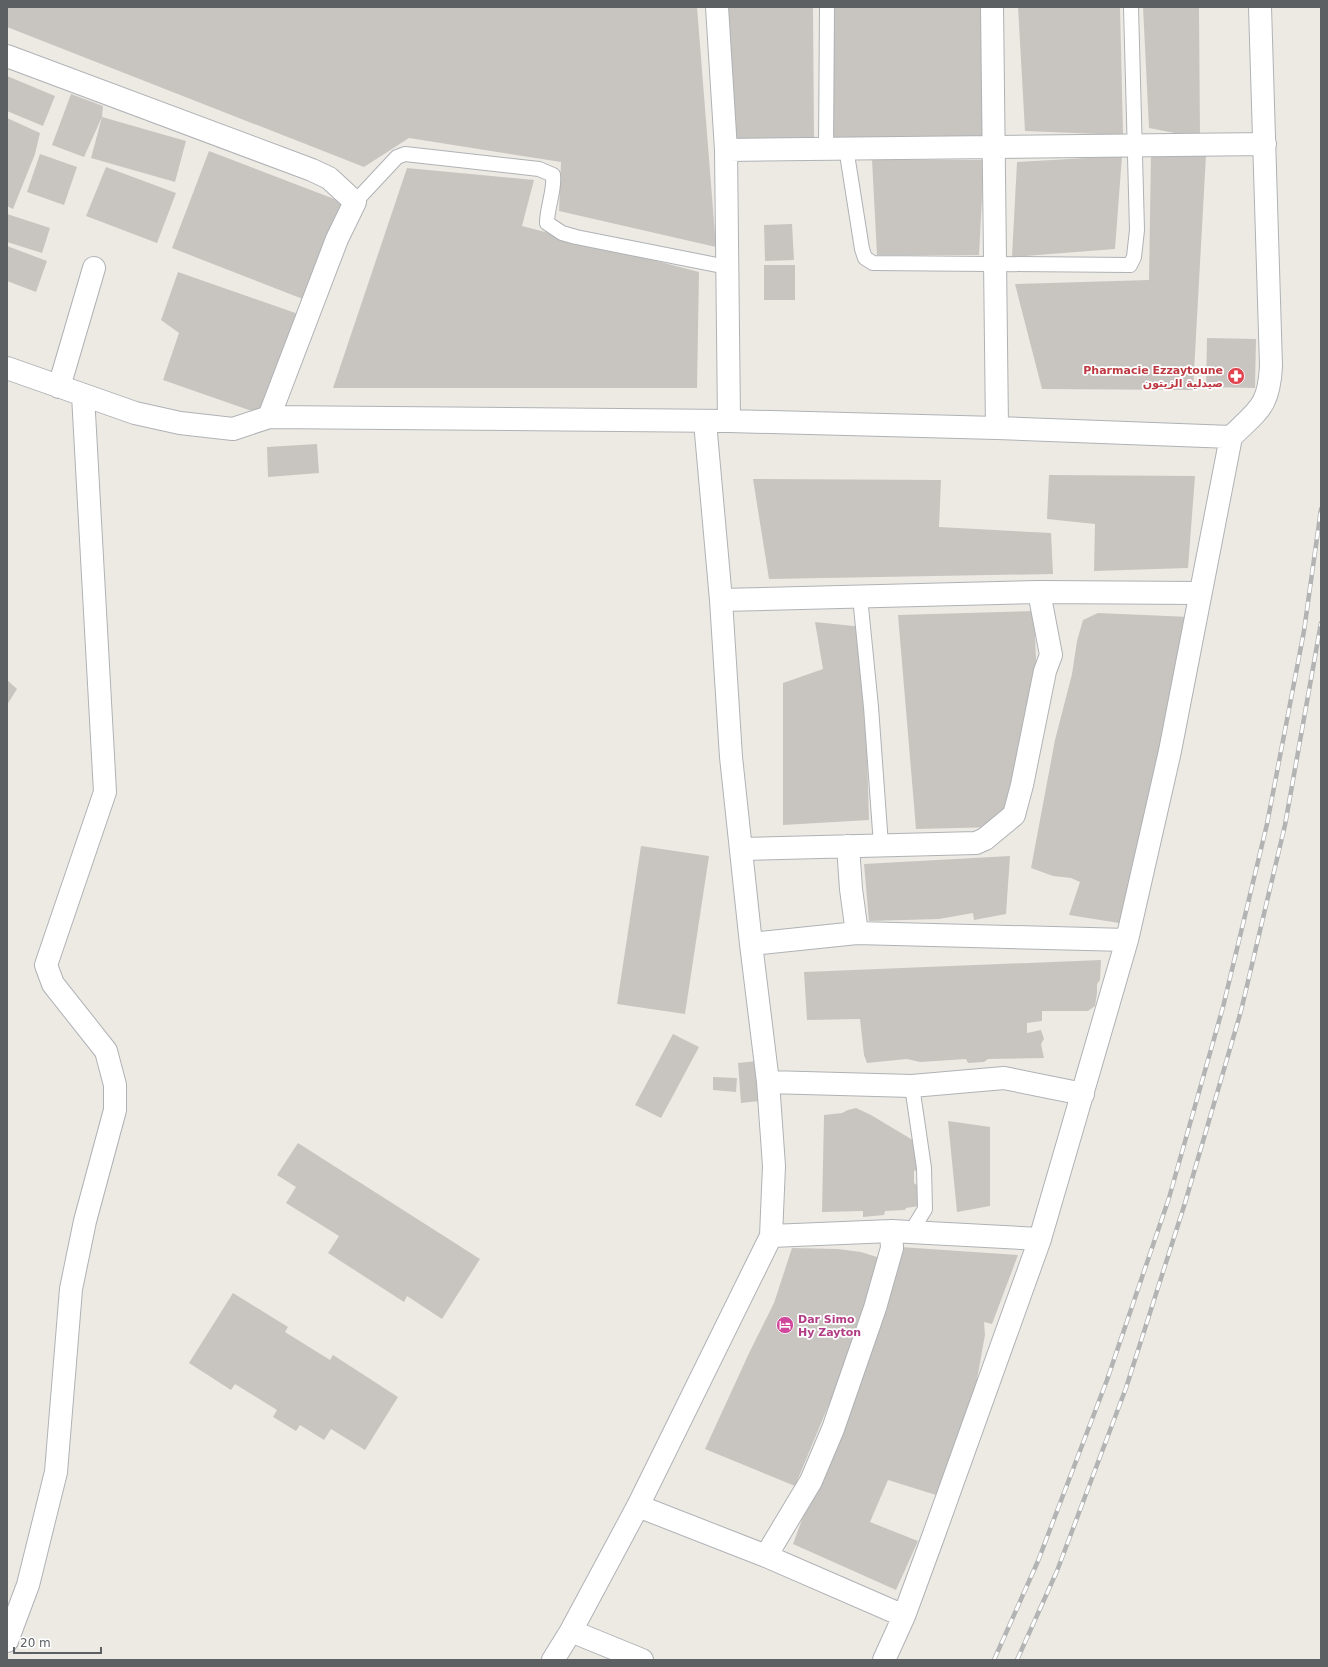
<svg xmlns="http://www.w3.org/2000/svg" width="1328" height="1667" font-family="'DejaVu Sans',Cairo,sans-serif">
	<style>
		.building { fill: #c8c5c1 }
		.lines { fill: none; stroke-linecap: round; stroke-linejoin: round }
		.lane-casing { stroke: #afb2b5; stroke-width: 16 }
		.street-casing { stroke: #afb2b5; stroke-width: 24 }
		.lane { stroke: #fff; stroke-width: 14 }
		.street { stroke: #fff; stroke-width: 22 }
		.rail-casing { stroke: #b2b3b3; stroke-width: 4.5 }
		.rail { stroke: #fff; stroke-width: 3; stroke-dasharray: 9; stroke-linecap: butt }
		.labels { text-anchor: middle; stroke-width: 3.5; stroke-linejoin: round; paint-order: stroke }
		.health-label { font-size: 11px; font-weight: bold; fill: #be3a42; stroke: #fff; text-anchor: end }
		.hotel-label { font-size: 11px; font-weight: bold; fill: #b23c85; stroke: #fff; text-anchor: start }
	</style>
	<rect width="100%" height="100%" fill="#edeae4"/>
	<path class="building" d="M7,7H697L716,247L559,211L561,162L409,138L364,167L7,27Z
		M723,7H813L814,138L731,142Z
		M835,7H981L984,139L829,137Z
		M1018,7H1120L1123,135L1025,131Z
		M1143,7H1199L1200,138L1149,128Z
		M7,76L55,96L43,126L7,111Z
		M71,94L103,106L102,117L186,141L175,182L91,158L102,117L84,157L52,145Z
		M7,118L40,133L35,154L13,209L7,206Z
		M209,151L350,205L313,303L172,248Z
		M1151,153L1206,155L1193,390L1042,389L1015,284L1149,280Z
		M40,154L77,167L64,205L27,192Z
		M1122,156L1115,249L1012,257L1017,162Z
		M872,160H984L979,255H877Z
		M106,167L176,193L157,243L86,216Z
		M407,168L534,180L522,226L699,272L697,388H333Z
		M7,214L50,228L42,253L7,242Z
		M792,224L794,260L765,261L764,225Z
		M7,246L47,261L36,292L7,281Z
		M764,265H795V300H764Z
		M178,272L304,316L269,417L163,380L179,333L161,320Z
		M1207,338L1256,339L1255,388L1206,387Z
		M317,444L319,473L268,477L267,447Z
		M1049,475L1195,476L1188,568L1094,571L1095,524L1047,519Z
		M753,479L941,480L939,527L1051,533L1053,574L769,579Z
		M1034,611L1036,660L1017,774L1001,827L916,829L898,615Z
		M1098,613L1190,617L1129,888L1119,923L1069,915L1080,882L1071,878L1053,876L1031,868L1055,740L1072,674L1077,641L1083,620Z
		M815,622L863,627L869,820L783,825V683L823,669Z
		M7,680L17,689L7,705Z
		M641,846L709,856L685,1014L617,1004Z
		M1010,856L1006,914L974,920L973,913L939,919L869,921L864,864Z
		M1101,960L1100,980L1097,984V993L1095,1006L1088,1011H1042V1021L1027,1023V1033L1041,1030L1044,1039L1041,1044L1044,1058L988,1059L984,1062L968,1063L966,1059L920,1062L907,1059L867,1063L864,1055L860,1019L807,1020L804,972Z
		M673,1034L699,1047L661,1118L635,1105Z
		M757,1061L760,1101L741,1103L738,1063Z
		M713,1077L737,1078L736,1092L713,1090Z
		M856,1108L871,1115L916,1142L918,1170L914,1171V1183L918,1186L919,1206L906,1208L905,1210L885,1211L884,1215L863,1217V1211L822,1212L824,1115L842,1113L848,1110Z
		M948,1121L990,1127V1206L957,1212Z
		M298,1143L480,1259L442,1319L407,1296L404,1302L328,1253L339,1236L286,1203L296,1187L277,1175Z
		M900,1247L1018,1255L992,1324L984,1322L985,1335L975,1390L936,1495L888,1480L870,1522L918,1541L896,1590L793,1544L886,1292Z
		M792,1248L838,1249L861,1252L880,1258L839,1389L834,1392L795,1486L705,1449L750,1351L774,1303Z
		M233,1293L288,1327L285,1332L330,1360L333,1355L398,1397L365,1450L331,1429L324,1440L300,1425L296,1431L273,1417L277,1410L235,1384L231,1390L189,1363Z"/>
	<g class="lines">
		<defs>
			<path id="lane" d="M846,148L862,249L865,258L873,263L1130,265L1134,257L1137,230L1131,7
				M826,149L827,7
				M355,202L397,157L405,154L539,169L553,175C555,190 547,207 547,223L562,233L576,237L727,267
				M860,597L871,707L881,845
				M911,1232L925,1209L924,1168L912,1086"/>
			<path id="street" d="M717,7L726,150L729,421
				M992,7L997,428
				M7,56L312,170L329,178L355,202L337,239L269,417
				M726,150L1265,144
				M7,368L135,413L180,423L233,429L269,417L729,421L997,428L1231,437
				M59,387L94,268
				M721,600L1039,592L1200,593
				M848,846L851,889L857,933
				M741,849L976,843L985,839L1014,815L1022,785L1045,671L1051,655L1039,592
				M751,944L857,933L1127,940
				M768,1082L912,1086L1004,1078L1083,1094
				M771,1236L891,1231L1040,1239
				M638,1506L766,1556L904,1616
				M766,1556L811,1481L833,1429L875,1308L892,1248L891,1231
				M571,1631L642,1660
				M7,1641L28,1585L56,1472L71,1289L85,1221L115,1110V1085L106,1051L53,984L46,965L105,792L83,395
				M553,1660L571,1631L638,1506L771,1236L774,1166L768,1082L751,944L731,757L721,600L705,422
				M884,1660L904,1616L933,1537L1040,1239L1127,940L1170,751L1231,437C1258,410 1269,407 1271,366L1260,7"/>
		</defs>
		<use href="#lane" class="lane-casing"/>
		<use href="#street" class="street-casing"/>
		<use href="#lane" class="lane"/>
		<use href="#street" class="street"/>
		<defs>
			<path id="rail" d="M994,1660L1038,1561L1107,1380L1169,1198L1223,1007L1267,824L1304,631L1321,509
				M1017,1660L1057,1571L1126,1388L1185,1203L1241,1011L1285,825L1321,623"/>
		</defs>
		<use href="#rail" class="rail-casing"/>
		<use href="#rail" class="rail"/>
	</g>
	<defs>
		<symbol id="pharmacy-disc" viewBox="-11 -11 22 22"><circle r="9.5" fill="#e0444e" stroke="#fff"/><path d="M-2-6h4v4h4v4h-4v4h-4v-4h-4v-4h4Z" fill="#fff"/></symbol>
		<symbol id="hotel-disc" viewBox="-11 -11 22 22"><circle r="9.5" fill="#d1479c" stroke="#fff"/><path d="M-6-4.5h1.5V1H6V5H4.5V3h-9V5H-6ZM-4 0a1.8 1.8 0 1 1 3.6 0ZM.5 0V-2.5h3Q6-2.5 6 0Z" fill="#fff"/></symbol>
	</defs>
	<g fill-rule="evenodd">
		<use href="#pharmacy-disc" x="1226" y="366" width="20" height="20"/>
		<use href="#hotel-disc" x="775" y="1315" width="20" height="20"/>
	</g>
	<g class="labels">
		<g class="health-label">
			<text x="1223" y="374">Pharmacie Ezzaytoune<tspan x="1223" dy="13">صيدلية الزيتون</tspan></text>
		</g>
		<g class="hotel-label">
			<text x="798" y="1323">Dar Simo<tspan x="798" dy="13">Hy Zayton</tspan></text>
		</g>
	</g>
	<rect width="1328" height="1667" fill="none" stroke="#5c6063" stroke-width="16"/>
	<path d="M14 1647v6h87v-6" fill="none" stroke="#5c6063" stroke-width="2"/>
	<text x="20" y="1647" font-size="12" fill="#5c6063" stroke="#ffffff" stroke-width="3" paint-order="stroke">20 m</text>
</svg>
